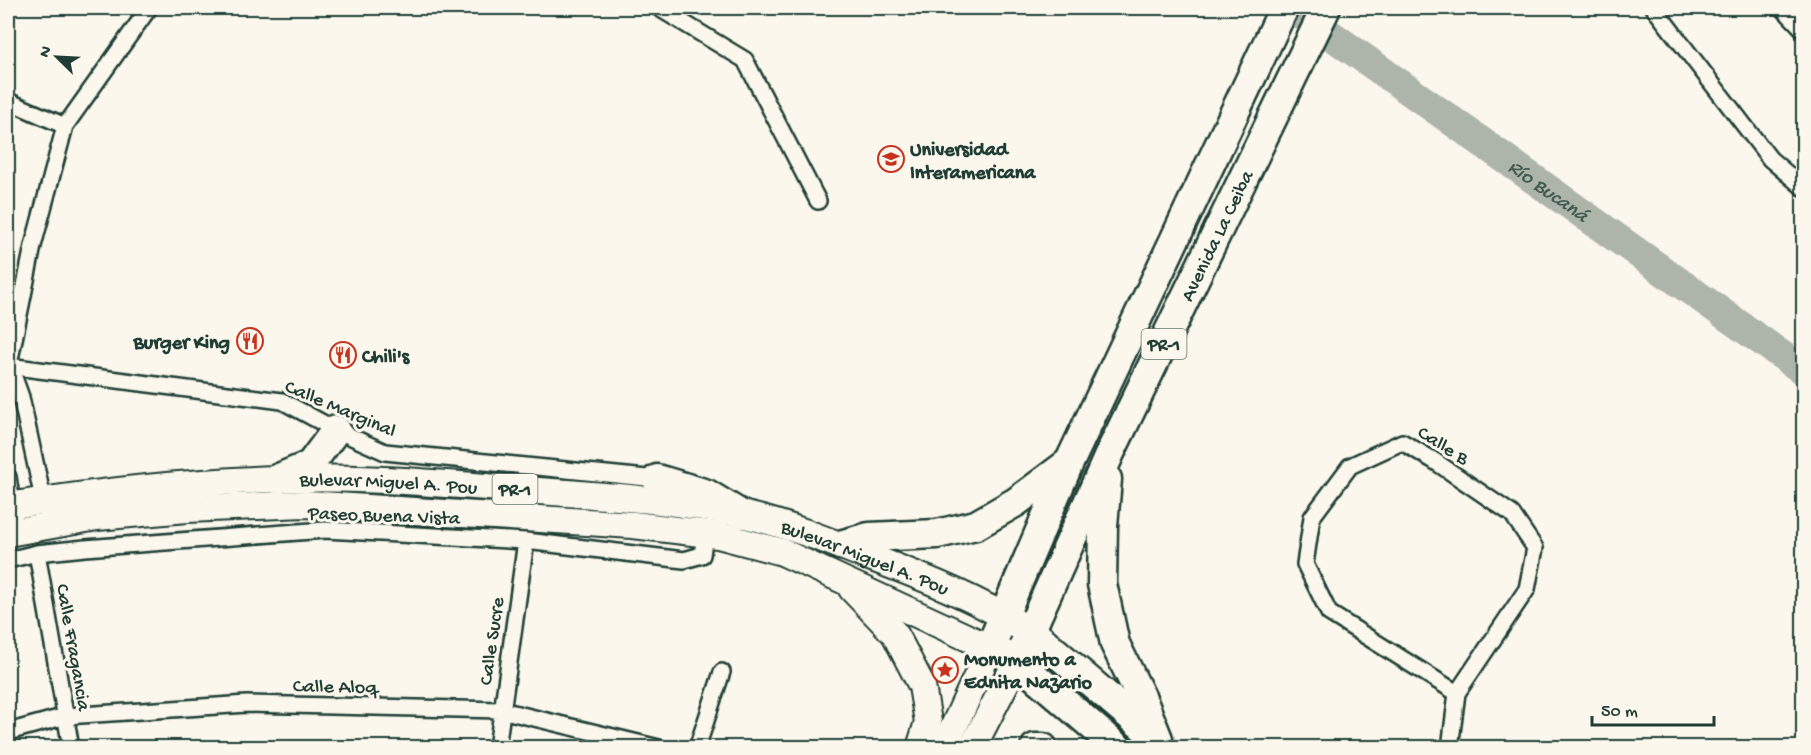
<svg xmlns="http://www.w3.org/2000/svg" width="1811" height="755" font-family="'Gochi Hand',sans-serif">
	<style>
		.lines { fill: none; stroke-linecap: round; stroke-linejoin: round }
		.river { stroke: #adb4aa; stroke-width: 30 }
		.street-casing { stroke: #1f3d34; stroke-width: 20 }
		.primary-casing { stroke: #1f3d34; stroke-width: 30 }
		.highway-casing { stroke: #1f3d34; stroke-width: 33 }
		.street { stroke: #fbf7ec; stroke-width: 15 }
		.primary { stroke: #fbf7ec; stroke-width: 26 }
		.highway { stroke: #fbf7ec; stroke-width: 28 }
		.labels { text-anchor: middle; stroke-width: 6; stroke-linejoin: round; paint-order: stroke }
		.shield { fill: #fbf7ec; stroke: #61756b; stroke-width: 1.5 }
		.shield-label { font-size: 18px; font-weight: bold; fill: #1f3d34 }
		.poi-label { font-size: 20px; font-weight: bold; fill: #1f3d34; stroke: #fbf7ec; text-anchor: start }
		.street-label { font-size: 20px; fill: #1f3d34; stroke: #fbf7ec }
		.water-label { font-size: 21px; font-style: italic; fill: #425b52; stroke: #fbf7ec }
	</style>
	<rect width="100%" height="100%" fill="#fbf7ec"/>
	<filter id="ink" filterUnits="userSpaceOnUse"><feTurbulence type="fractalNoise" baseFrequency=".0167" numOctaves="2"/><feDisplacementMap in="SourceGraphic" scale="12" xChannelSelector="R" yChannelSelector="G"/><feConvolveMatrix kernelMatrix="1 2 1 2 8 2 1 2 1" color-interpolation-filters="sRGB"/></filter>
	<g filter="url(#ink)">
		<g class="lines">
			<path class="river" id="s1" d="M1293,8L1804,371"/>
			<defs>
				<path id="street" d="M659,8L745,60L818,201
					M1654,8L1770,159L1804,188
					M1783,8L1804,30
					M8,101L65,126
					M8,366L282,401L336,430L385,452L657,479
					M10,366L21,397L45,508
					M8,369L33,246L65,126L149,8
					M1402,442L1433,460L1512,514L1535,548L1527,589L1457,693L1329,613L1305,564L1312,517L1350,466Z
					M8,477L16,532
					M37,553L71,748
					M8,560L37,553L85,548L325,530L526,541L684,560L702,555L705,534
					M8,732L66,716L247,704L501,710L659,748
					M497,748L526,541
					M697,748L722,672
					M1450,748L1457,693"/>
				<g id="primary">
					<path id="s2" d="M8,506C97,492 186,482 277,479C356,476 434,483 512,489C588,495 666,498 741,514C787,524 829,541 872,558C917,575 961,592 1003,616"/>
					<path d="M8,533L97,517L187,509L305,504L633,525L718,535L782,552L990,648L944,748"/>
					<path d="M852,589L895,634L922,686L928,722L920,748"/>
					<path d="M972,748L1017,661"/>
				</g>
				<g id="highway">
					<path d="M277,479L310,465L336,430"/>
					<path d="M657,479L707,494L740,514"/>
					<path d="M1107,479L1103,526L1102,584L1115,644L1142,699L1158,739"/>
					<path d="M840,545L869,537L937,534L976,525L1016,502L1067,464"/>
					<path d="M1015,623L1031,631L1156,738"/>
					<path id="s3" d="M1017,661L1110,453L1326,8"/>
					<path d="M1035,748H1043"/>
					<path d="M1118,748L1017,661L990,648L1069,463L1284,8"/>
				</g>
			</defs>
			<use href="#street" class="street-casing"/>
			<use href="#primary" class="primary-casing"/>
			<use href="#highway" class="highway-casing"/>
			<use href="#street" class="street"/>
			<use href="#primary" class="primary"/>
			<use href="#highway" class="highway"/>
		</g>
	</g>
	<defs>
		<symbol id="school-ring" viewBox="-11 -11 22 22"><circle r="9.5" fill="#fbf7ec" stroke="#c8321e" stroke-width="1.5"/><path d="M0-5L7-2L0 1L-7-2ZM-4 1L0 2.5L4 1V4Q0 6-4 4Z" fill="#c8321e"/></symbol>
		<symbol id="restaurant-ring" viewBox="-11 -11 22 22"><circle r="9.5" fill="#fbf7ec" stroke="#c8321e" stroke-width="1.5"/><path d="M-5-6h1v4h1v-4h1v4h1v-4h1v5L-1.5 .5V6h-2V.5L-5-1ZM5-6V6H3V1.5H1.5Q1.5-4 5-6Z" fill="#c8321e"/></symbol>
		<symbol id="sight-ring" viewBox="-11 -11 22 22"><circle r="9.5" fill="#fbf7ec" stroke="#c8321e" stroke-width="1.5"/><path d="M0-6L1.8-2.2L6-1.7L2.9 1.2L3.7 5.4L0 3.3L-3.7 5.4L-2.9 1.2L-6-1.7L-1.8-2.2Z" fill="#c8321e"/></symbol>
	</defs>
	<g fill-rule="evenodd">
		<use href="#school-ring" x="876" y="144" width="30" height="30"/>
		<use href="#restaurant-ring" x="235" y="326" width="30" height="30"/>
		<use href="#restaurant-ring" x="328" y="340" width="30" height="30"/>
		<use href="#sight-ring" x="930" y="655" width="30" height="30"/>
	</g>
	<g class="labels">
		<g class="shield">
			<rect x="1141.5" y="329" width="45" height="30" rx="4.5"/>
			<rect x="492.5" y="474" width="45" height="30" rx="4.5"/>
		</g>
		<g class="shield-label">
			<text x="1164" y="350">PR-1</text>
			<text x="515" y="495">PR-1</text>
		</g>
		<g class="poi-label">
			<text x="910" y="155">Universidad<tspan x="910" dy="23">Interamericana</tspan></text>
			<text x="230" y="348" text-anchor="end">Burger King</text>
			<text x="362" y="362">Chili's</text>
			<text x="964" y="665">Monumento a<tspan x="964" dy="23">Ednita Nazario</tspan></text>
		</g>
		<g class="street-label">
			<text dy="7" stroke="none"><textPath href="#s3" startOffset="470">Avenida La Ceiba</textPath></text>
			<text transform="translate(341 407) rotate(23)" y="7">Calle Marginal</text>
			<text transform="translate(1444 444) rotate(32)" y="7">Calle B</text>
			<text dy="7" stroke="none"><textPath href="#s2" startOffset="382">Bulevar Miguel A. Pou</textPath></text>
			<text transform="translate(384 514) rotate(2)" y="7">Paseo Buena Vista</text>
			<text dy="7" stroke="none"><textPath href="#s2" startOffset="868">Bulevar Miguel A. Pou</textPath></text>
			<text transform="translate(490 641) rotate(-82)" y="7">Calle Sucre</text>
			<text transform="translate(75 647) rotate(80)" y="7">Calle Fragancia</text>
			<text transform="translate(335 685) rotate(1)" y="7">Calle Aloq</text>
		</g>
		<g class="water-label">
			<text dy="7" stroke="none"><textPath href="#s1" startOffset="314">Río Bucaná</textPath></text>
		</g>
	</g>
	<rect width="1811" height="755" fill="none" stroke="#fbf7ec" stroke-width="30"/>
	<rect x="15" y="15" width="1781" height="725" fill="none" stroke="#1f3d34" stroke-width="2" filter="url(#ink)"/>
	<g transform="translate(57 57) rotate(294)" stroke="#fbf7ec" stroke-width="4.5" paint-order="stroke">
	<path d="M0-4.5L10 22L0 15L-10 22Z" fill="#1f3d34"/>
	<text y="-9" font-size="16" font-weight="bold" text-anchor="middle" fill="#1f3d34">N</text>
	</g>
	<path d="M1592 716v9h122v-9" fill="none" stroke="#1f3d34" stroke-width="3"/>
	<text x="1601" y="716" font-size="18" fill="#1f3d34" stroke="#fbf7ec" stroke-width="4.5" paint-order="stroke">50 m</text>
</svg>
